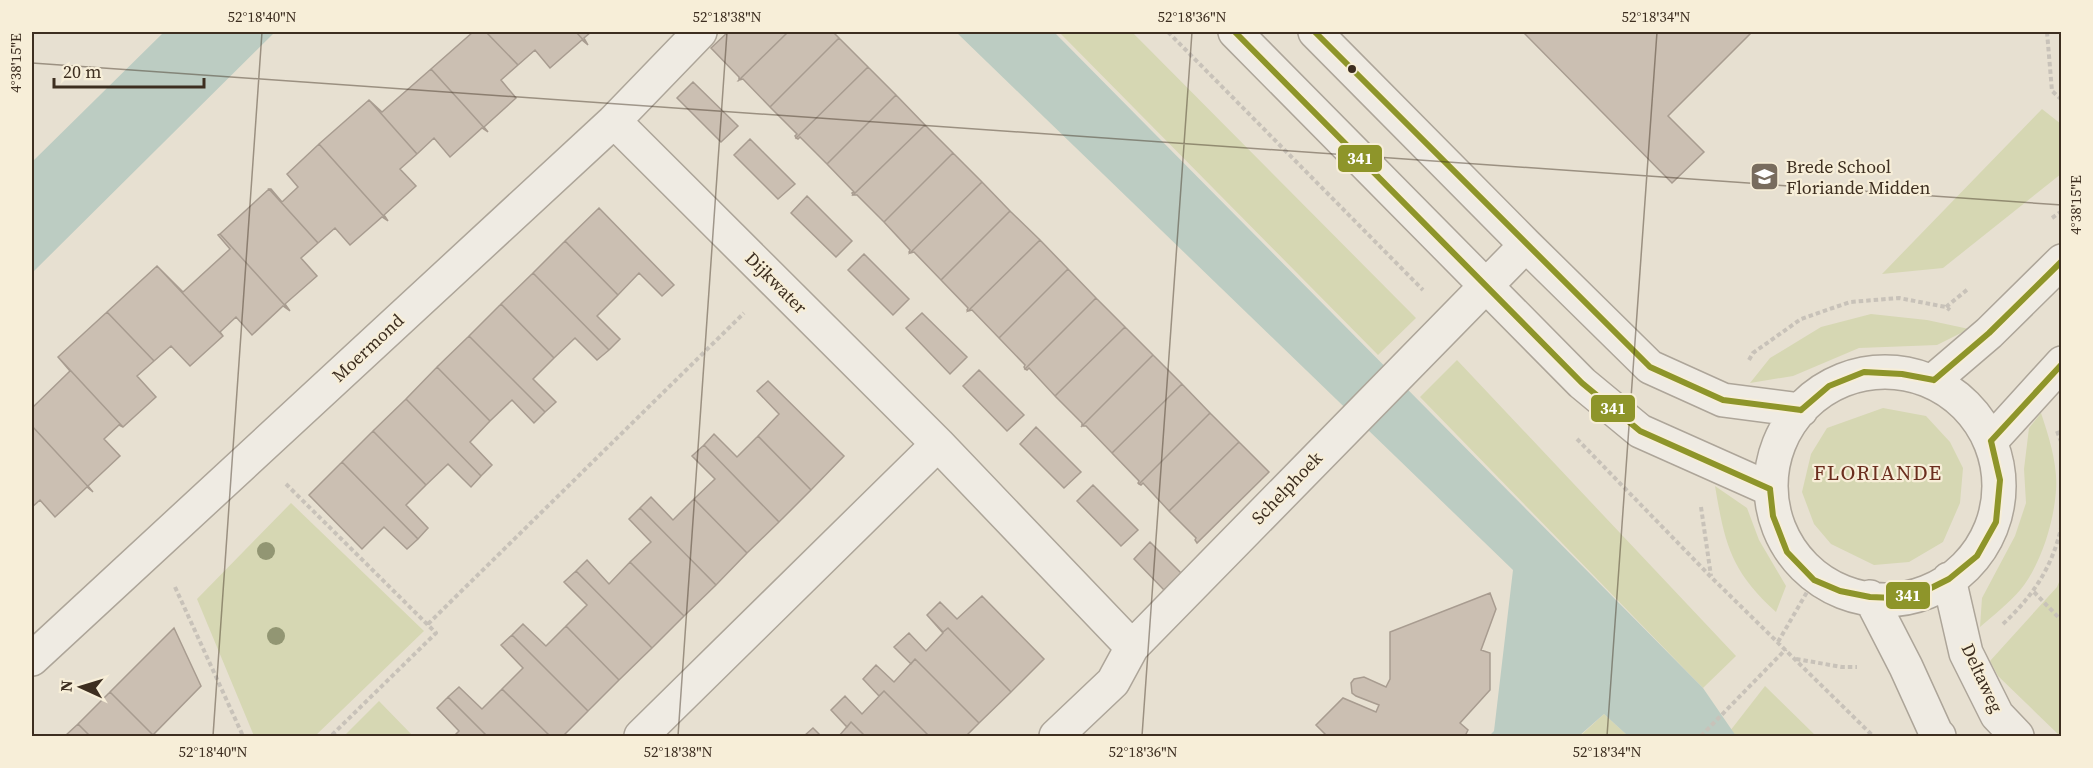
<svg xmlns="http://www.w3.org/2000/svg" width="2093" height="768" font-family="'Source Serif 4',serif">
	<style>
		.green { fill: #d6d7b3 }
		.water { fill: #bcccc2 }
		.building { fill: #cbbfb2; stroke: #a89c90; stroke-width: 1.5 }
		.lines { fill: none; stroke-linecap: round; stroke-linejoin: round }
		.minor-casing { stroke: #ada599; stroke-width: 36 }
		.path { stroke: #c8c2b9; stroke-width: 4; stroke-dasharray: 4.5 3; stroke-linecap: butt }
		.minor { stroke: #efebe3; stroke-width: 33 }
		.bus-1-casing { stroke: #f7eed8; stroke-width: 10 }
		.bus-1 { stroke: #8e952a; stroke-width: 6 }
		.tree { fill: #929673 }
		.ticks { fill: none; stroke: #3d2e20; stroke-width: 1.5; stroke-opacity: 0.45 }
		.bus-dot { fill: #3d2e20; stroke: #f7eed8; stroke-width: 2 }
		.labels { text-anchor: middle; stroke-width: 4.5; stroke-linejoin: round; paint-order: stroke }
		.poi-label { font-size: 18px; fill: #3d2e20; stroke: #f7eed8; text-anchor: start }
		.street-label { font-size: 18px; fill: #3d2e20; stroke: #f7eed8 }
		.quarter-label { font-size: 21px; letter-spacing: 1.5px; fill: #6b2e1e; stroke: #f7eed8 }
		.line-badge { stroke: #f7eed8; stroke-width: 2 }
		.badge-label { font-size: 16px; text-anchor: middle; font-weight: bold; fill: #fff }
		.neatline { fill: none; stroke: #3d2e20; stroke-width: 2 }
		.ticks-label { font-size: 15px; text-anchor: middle; fill: #3d2e20 }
	</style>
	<rect width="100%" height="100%" fill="#e7e0d1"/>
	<path class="green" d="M1059,32H1132L1416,318L1378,355Z
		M2042,109L2061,124V174L1943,268L1882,274Z
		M1871,314L1927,320L1969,329L1937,345L1859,348L1793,376L1750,383L1770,358L1821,327Z
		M1457,360L1736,656L1703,688L1420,397Z
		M1883,408L1926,416L1950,442L1963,468L1960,503L1943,542L1909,562L1874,565L1831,544L1814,524L1802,492L1811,454L1827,428Z
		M2041,413C2049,437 2058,465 2056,490C2054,522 2041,564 2021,589C2009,603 1994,615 1980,627L1982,598L2015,536L2026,503L2024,469L2029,428Z
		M1715,486L1747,508L1759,540L1786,586L1776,612C1731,571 1725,545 1715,486Z
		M291,503L424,631L315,736H254L197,599Z
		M2061,577L2062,736H2060L1998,676L1990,661L2057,587Z
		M1765,686L1816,736H1736L1730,731Z
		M379,701L413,736H344Z
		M1604,714L1628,736H1580Z"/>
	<path class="water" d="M164,32H275L32,273V162Z
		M956,32H1054L1703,688L1736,736H1628L1604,714L1579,736H1489L1494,731L1513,570Z"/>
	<path class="building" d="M473,32H486L518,65L501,80L516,98L484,127L488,132L431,69Z
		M486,32H576L588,45L582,40L550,68L535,50L518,65Z
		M576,32H591L584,38L588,45Z
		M728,32H788L739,80V77L711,48Z
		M788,32H833L839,38L770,107L743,79L739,80Z
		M1523,32H1752L1668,116L1704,152L1672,183Z
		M839,38L868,67L796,138L795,136L797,134L770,107Z
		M868,67L896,95L827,164L800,137L798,139L796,138Z
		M431,69L488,132L482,128L450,157L434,138L417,154L369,100L382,112Z
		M693,82L738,126L721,142L677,98Z
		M896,95L925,125L853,195L852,193L854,192L827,164Z
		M369,100L417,154L400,169L416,186L384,215L388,221L319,144Z
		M925,125L953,153L884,222L857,195H853Z
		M750,139L795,184L778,199L734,155Z
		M319,144L388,221L382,217L350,245L335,228L318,243L269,189H271L282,202L298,187L287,174Z
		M953,153L982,182L910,253L909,252L910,250L884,222Z
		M982,182L1010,211L941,280L914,252L910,253Z
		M269,189L318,243L301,258L317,276L285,304L290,311L220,234Z
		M807,196L852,241L836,257L791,213Z
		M599,208L674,285L662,296L639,273L618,295L565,241Z
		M1010,211L1040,240L968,311L967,310L968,308L941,280Z
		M220,234L290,311L283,306L252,335L236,317L220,332L223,336L157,266L183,292L230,249L218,235Z
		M1040,240L1068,269L999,338L972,310L968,311Z
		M565,241L618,295L597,316L620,339L609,350L533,273Z
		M864,254L909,299L893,315L848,270Z
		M157,266L223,336L190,366L171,346L154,361L107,312Z
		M1068,269L1096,298L1025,369L1024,367L1025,365L999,338Z
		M533,273L609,350L597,360L575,338L554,358L501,304Z
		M1096,298L1125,327L1055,396L1029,368L1027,370L1025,369Z
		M501,304L554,358L533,379L556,402L545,412L469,336Z
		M107,312L154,361L137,376L156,397L123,427L58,357Z
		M922,313L967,357L950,374L906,328Z
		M1125,327L1153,355L1082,426V423L1055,396Z
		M469,336L545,412L534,423L512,400L490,421L437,367Z
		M1153,355L1182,384L1112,453L1086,426H1082Z
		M58,357L123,427L119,425L104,439L120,456L88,486L93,492L32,426V408L70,371Z
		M437,367L490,421L470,442L492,465L481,476L406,399Z
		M979,370L1024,415L1007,431L963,386Z
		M768,381L844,456L811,490L758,436L779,414L757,391Z
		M1182,384L1210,413L1139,484L1138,483L1139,481L1112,453Z
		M406,399L481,476L471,487L448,464L426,485L373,431Z
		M1210,413L1239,442L1169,511L1143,483L1141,485L1139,484Z
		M32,426L93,492L87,487L55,517L40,500L32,507Z
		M1036,427L1081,472L1064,488L1020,444Z
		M373,431L426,485L406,505L428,528L418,539L342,462Z
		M714,434L737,457L758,436L811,490L779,522L704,445Z
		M1239,442L1269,472L1197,543L1195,540L1196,538L1169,511Z
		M704,445L779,522L747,553L694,499L715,479L692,456Z
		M342,462L418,539L407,549L384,527L362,549L309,495Z
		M1093,485L1138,530L1121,546L1077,501Z
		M651,497L673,520L694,499L747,553L716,585L640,508Z
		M640,508L716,585L684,616L630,562L651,542L629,519Z
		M1150,542L1181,573L1164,590L1134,559Z
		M587,560L609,584L630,562L684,616L652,648L576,571Z
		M576,571L652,648L619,680L566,626L587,605L564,582Z
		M1490,593L1496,609L1481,650L1490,653V690L1460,723L1468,730L1465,736H1327L1316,725L1343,698L1376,712L1379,705L1356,696L1352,693L1351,683L1354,679L1364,677L1386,687L1390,679V632Z
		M982,596L1044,659L1011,692L948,628L943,632L927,615L940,602L957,619Z
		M927,615L943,632L948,628L1011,692L979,723L915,659L911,664L894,647L909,633L926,651L943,633Z
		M523,624L546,646L566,626L619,680L588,711L512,635Z
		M174,628L201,686L154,734L157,736H154L110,692Z
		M512,635L588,711L563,736H550L502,689L523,668L501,645Z
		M915,659L979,723L966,736H929L884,691L879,696L863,679L876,665L894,682Z
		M459,687L482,709L502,689L550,736H487L448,697Z
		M884,691L929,736H865L851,722L847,727L831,710L845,696L862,714Z
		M110,692L154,736H90L78,724Z
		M448,697L487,736H454L459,731L437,708Z
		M851,722L865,736H839Z
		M78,724L90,736H65Z
		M813,728L821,736H804Z"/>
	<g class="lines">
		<defs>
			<path id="minor" d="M1235,32L1582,383L1640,431L1770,489
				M1315,32L1526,245L1650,367L1723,400L1801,410
				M614,121L938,444L1132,647
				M1771 486a114 114 0 1 1 228 0a114 114 0 1 1-228 0Z
				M1934,380L1989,333L2062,261
				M1991,441L2062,363
				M1949,579L1966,653L1997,715L2017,736
				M1870,597L1906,667L1936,733L1939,736
				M32,659L614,121L700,32
				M641,736L938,444
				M1056,736L1113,682L1132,647L1526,245"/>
		</defs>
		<use href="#minor" class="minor-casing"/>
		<path class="path" d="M1168,32L1423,290
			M2047,32L2052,91L2062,100
			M2052,218L2062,211
			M1946,307L1968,289
			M1749,360L1753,353L1801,319L1850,302L1899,298L1946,307L1950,310
			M2057,431L2062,444
			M1577,439L1712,578L1873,736
			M286,484L436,633L331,736
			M1701,507L1711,576
			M175,587L243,736
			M2034,592L2062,621
			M428,624L744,313
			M2003,624C2034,595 2053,566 2062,524
			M1778,642L1814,580
			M1796,659L1842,667H1857
			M1701,736L1786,649"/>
		<use href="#minor" class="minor"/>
		<defs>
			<path id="bus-1" d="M1235,32L1582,383L1640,431L1770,489
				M1315,32L1650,367L1723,400L1801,410
				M1934,380L1989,333L2062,261
				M1801,410L1829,386L1864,372L1902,374L1934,380
				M1991,441L2062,364
				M1770,489L1773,516L1787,552L1814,580L1840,591L1870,597L1895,598L1921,593L1949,579L1977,556L1996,522L2000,480L1991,441"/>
		</defs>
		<use href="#bus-1" class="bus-1-casing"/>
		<use href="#bus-1" class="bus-1"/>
	</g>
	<g class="tree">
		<circle cx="266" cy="551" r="9"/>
		<circle cx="276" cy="636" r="9"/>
	</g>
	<path class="ticks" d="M32,63L2062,205M213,736L262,32M678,736L727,32M1142,736L1192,32M1607,736L1657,32"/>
	<defs>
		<symbol id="school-square" viewBox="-11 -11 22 22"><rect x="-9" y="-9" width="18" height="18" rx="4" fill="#786c5e" stroke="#f7eed8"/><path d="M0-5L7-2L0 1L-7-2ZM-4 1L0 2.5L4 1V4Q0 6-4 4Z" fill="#fff"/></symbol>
	</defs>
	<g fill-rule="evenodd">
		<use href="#school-square" x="1748" y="160" width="33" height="33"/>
	</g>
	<circle class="bus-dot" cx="1352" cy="69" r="5"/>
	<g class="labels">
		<g class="poi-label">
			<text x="1786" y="173">Brede School<tspan x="1786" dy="21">Floriande Midden</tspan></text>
		</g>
		<g class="street-label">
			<text transform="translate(776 283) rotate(45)" y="6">Dijkwater</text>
			<text transform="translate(368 348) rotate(-43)" y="6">Moermond</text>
			<text transform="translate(1287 488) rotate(-46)" y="6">Schelphoek</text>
			<text transform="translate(1982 678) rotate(65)" y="6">Deltaweg</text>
		</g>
		<g class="quarter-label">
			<text x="1878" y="480">FLORIANDE</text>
		</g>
	</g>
	<g class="line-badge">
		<rect x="1337" y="144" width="46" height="29" rx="6" fill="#8e952a"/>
		<rect x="1590" y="394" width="46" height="29" rx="6" fill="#8e952a"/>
		<rect x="1885" y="581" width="46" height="29" rx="6" fill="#8e952a"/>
	</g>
	<g class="badge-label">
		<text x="1360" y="164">341</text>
		<text x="1613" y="414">341</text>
		<text x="1908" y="601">341</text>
	</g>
	<rect width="2093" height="768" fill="none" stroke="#f7eed8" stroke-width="66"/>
	<g transform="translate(81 687) rotate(274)" stroke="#f7eed8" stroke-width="4.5" paint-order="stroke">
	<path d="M0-4.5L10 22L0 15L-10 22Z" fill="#3d2e20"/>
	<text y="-9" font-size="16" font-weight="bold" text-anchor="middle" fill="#3d2e20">N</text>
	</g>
	<path d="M54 78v9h150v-9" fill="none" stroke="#3d2e20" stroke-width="3"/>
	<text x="63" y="78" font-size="18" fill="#3d2e20" stroke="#f7eed8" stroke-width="4.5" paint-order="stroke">20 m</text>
	<rect x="33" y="33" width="2027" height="702" class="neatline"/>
	<g class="ticks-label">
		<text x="262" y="22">52°18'40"N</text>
		<text x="727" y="22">52°18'38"N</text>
		<text x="1192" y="22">52°18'36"N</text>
		<text x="1656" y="22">52°18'34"N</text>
		<text transform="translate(16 63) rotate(-90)" y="5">4°38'15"E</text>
		<text transform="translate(2076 205) rotate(-90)" y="5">4°38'15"E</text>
		<text x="213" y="757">52°18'40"N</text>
		<text x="678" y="757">52°18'38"N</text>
		<text x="1143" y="757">52°18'36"N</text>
		<text x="1607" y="757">52°18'34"N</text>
	</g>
</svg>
